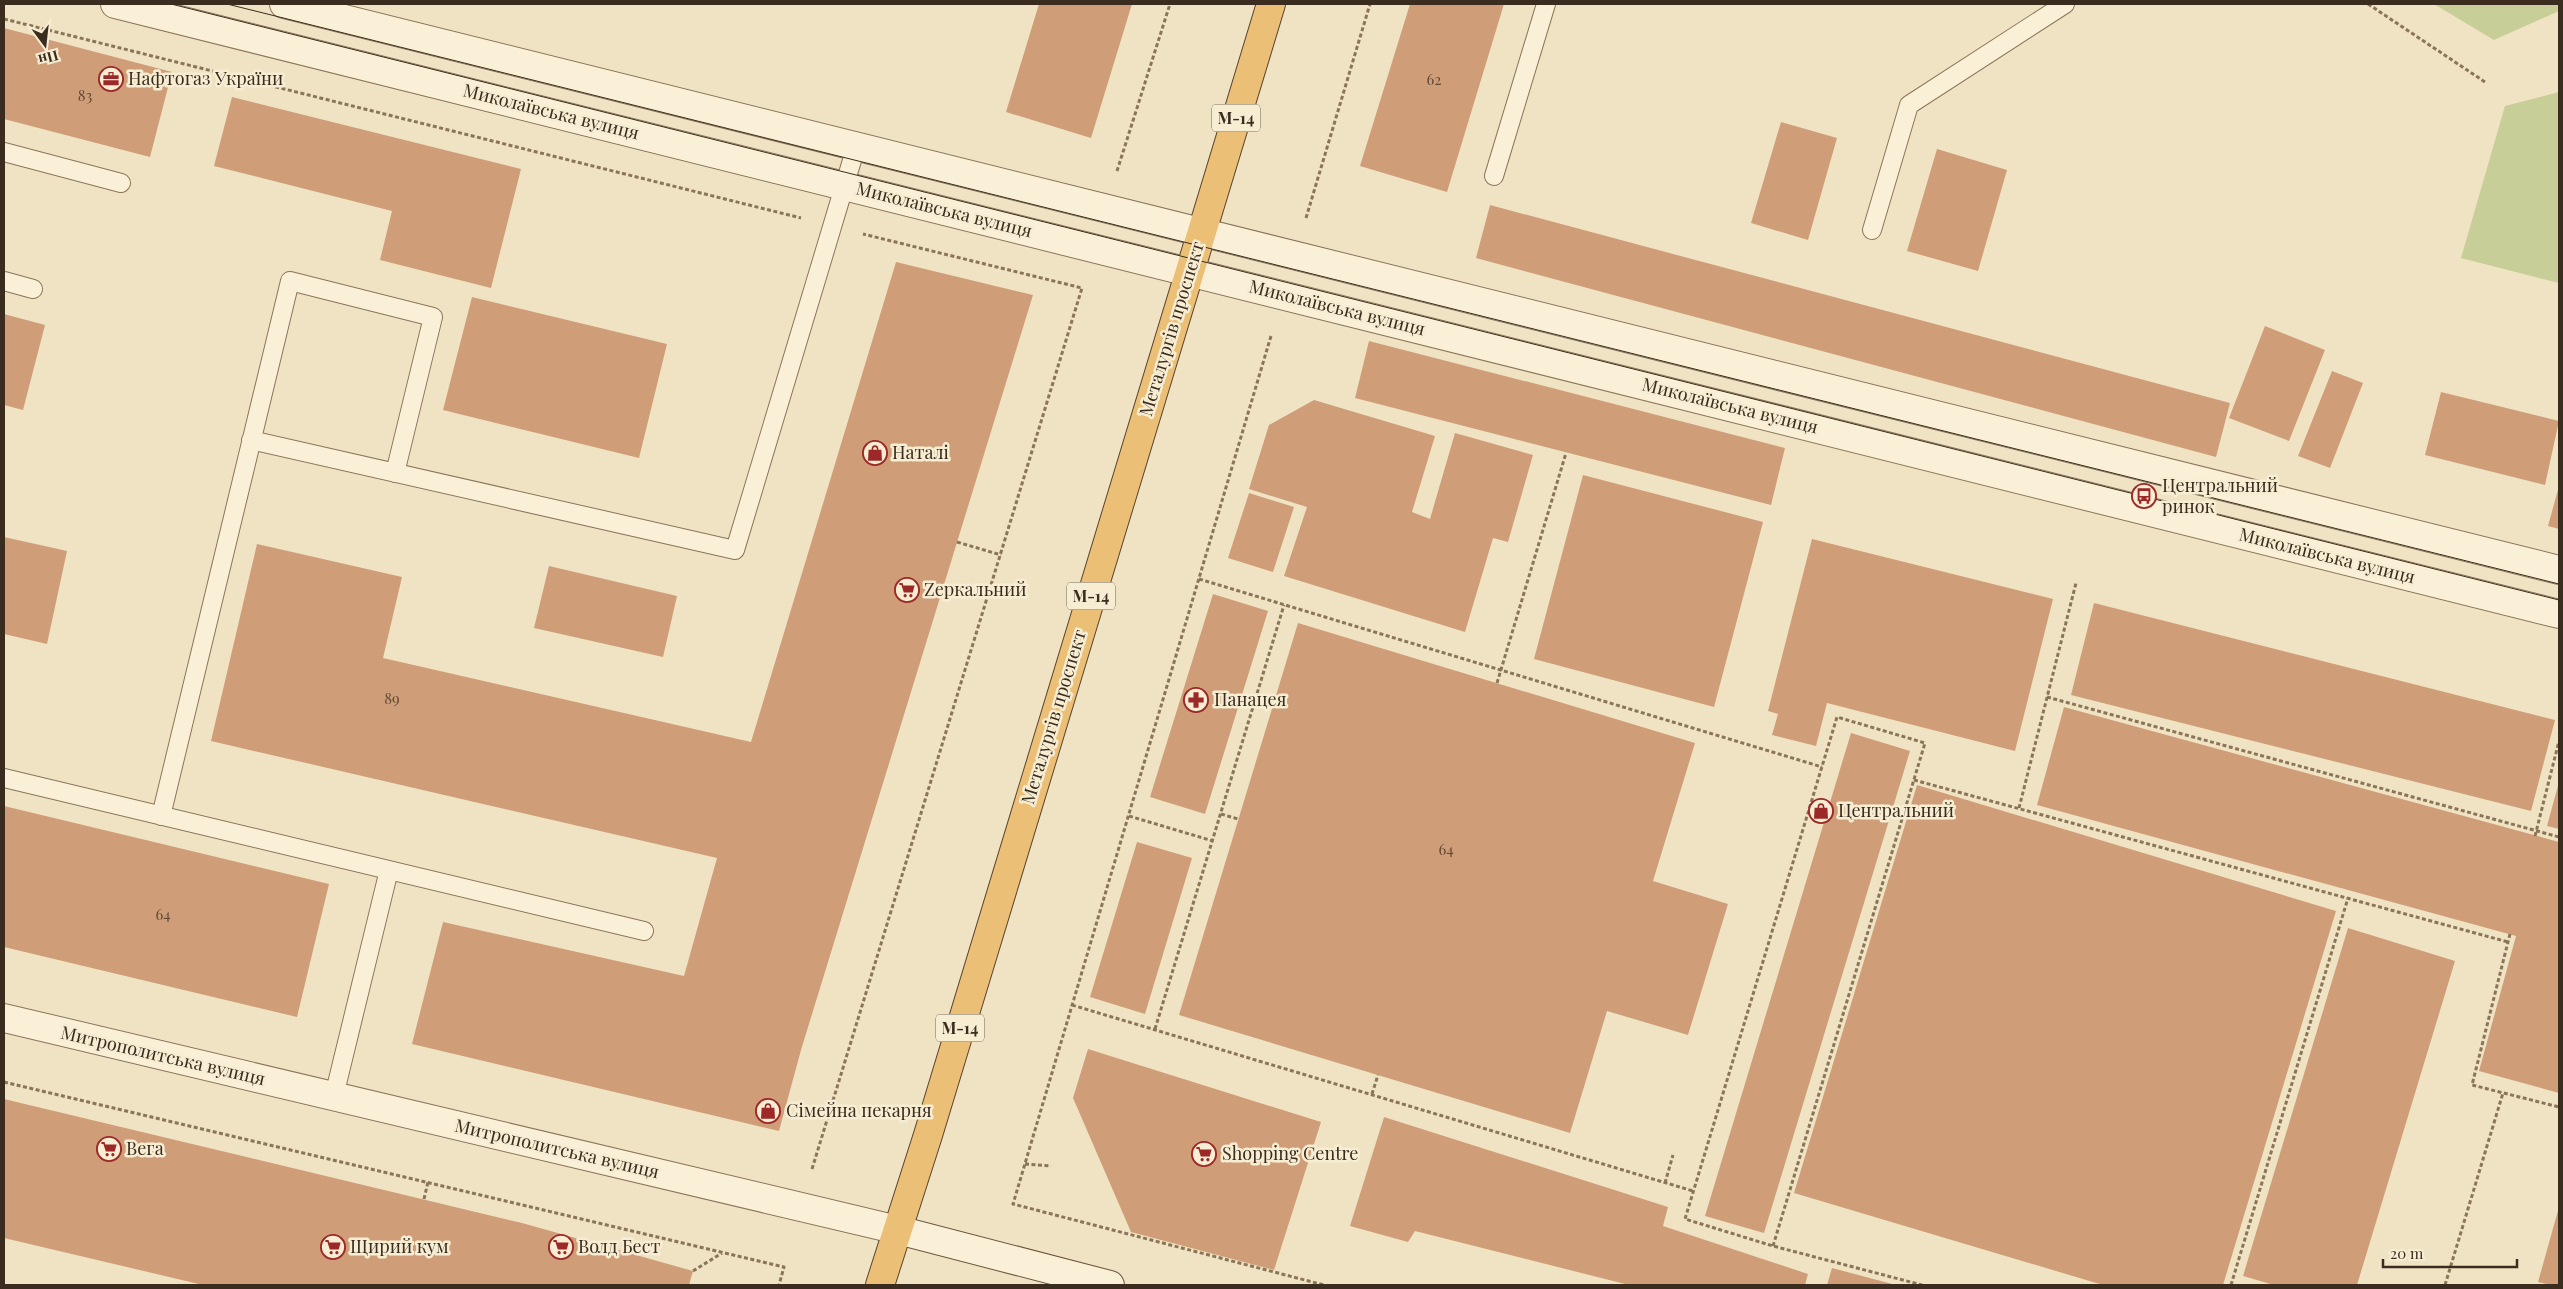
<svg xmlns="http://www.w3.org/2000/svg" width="2563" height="1289" font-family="'Playfair Display',serif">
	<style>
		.green { fill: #c7ce97 }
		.building { fill: #cf9e78 }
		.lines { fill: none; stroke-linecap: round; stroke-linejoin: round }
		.service-casing { stroke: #8b7559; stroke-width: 20 }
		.minor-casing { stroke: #8b7559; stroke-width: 30 }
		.tertiary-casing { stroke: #8b7559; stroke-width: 30 }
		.secondary-casing { stroke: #6d563c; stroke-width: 30 }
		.trunk-casing { stroke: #59432e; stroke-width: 30 }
		.path { stroke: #8b7559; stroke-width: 3; stroke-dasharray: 4 2.5; stroke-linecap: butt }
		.service { stroke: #faf0d7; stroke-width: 18 }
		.minor { stroke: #faf0d7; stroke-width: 28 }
		.tertiary { stroke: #faf0d7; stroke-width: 28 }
		.secondary { stroke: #faf0d7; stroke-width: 28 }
		.trunk { stroke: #ebc076; stroke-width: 28 }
		.tram { stroke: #3a2c1e; stroke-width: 1 }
		.labels { text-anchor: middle; stroke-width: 5; stroke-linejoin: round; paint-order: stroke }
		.number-label { font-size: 15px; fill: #5f4834 }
		.shield { fill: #f7edd3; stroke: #736654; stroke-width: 1 }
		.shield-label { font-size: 16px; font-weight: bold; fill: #3a2c1e }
		.poi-label { font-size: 18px; fill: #3a2c1e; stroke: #f7edd3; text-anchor: start }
		.street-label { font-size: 18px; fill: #3a2c1e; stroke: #f7edd3 }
	</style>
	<rect width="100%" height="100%" fill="#f0e3c3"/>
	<path class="green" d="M2434,4H2559V11L2494,40Z
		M2559,92V283L2461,258L2505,106Z"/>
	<path class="building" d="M1039,4H1132L1091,138L1006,112Z
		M1410,4H1504L1447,192L1360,166Z
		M4,28L172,72L150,157L4,119Z
		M232,97L521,169L491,288L380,260L392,211L214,166Z
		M1781,122L1837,138L1808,240L1751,223Z
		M1937,149L2007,170L1978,271L1907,251Z
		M1490,205L2230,403L2216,457L1476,258Z
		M896,262L1033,295L801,1050L779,1131L412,1044L443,922L684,976L717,858L211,741L257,544L402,577L383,658L751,742Z
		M472,297L667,344L639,458L443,410Z
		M4,314L45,325L23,410L4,405Z
		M2265,326L2325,350L2289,441L2229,418Z
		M1369,341L1785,448L1771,505L1355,398Z
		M2332,371L2363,383L2330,468L2298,456Z
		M2441,392L2559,421L2545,485L2425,455Z
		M1314,400L1435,436L1412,512L1430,519L1455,433L1533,455L1508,542L1493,538L1465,632L1284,576L1307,507L1249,489L1269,425Z
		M1583,475L1763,522L1714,707L1534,659Z
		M2559,486V529L2548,526Z
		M1249,493L1294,507L1273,572L1228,558Z
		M4,537L67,551L47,644L4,634Z
		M1812,539L2053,599L2015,751L1827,703L1816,746L1772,735L1778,714L1768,711Z
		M549,566L677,596L663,657L534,628Z
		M1213,594L1268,611L1205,814L1150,797Z
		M2094,603L2555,720L2531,811L2071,695Z
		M1298,623L1695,743L1653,881L1728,904L1688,1035L1607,1011L1570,1133L1179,1015Z
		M2064,707L2559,842V1093L2479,1071L2516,936L2037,805Z
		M1851,733L1910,751L1764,1233L1705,1216Z
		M2559,782V829L2547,826Z
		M1917,785L2336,911L2223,1285H2103L1794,1193Z
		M4,806L329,884L297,1017L4,947Z
		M1137,842L1192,858L1145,1014L1090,997Z
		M2348,928L2455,961L2357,1285H2274L2243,1276Z
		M1088,1049L1321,1122L1274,1270L1131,1232L1073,1098Z
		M4,1099L522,1223L693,1271L689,1285H203L4,1238Z
		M1384,1117L1668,1207L1663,1226L1808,1274L1805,1285H1629L1415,1231L1408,1242L1350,1226Z
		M2559,1207V1285H2551L2538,1282Z
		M1832,1268L1896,1285H1827Z"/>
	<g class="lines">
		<defs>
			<path id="service" d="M4,152L121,183
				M1494,176L1546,4
				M1872,230L1909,105L2065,4
				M4,281L33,289
				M251,440L735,550L856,147
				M4,778L644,931
				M161,816L290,281L433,317L395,473
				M334,1096L389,870"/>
			<path id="minor" d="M115,4L2559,614
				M284,4L2559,570"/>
			<path id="tertiary" d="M4,1018L898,1230"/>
			<path id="secondary" d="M898,1230L1110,1285"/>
			<path id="trunk" d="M880,1285L928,1135L1271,4"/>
		</defs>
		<use href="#service" class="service-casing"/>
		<use href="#minor" class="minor-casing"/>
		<use href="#tertiary" class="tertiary-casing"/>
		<use href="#secondary" class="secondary-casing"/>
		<use href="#trunk" class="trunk-casing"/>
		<path class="path" d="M2368,4L2485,82
			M4,19L801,218
			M1117,171L1170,4
			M1306,218L1370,4
			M1271,336L1013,1204L1324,1285
			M957,542L1001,555
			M1199,579L1822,767
			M1497,683L1566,453
			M2047,697L2559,837
			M1914,780L2508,942
			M2019,808L2076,583
			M1221,814L1238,819
			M1129,816L1213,841
			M2535,836L2559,741
			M2510,934L2472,1085L2559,1107
			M1072,1005L1693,1191
			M1155,1029L1284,605
			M4,1082L784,1267L779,1285
			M1372,1094L1378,1075
			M1025,1164L1051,1166
			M812,1169L1082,288L863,234
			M1665,1183L1673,1155
			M424,1199L428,1182
			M1773,1246L1925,743L1837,717L1685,1219L1773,1246L1922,1285
			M693,1271L722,1253
			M2231,1285L2348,898
			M2445,1285L2503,1093"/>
		<use href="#service" class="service"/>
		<use href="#minor" class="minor"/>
		<use href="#tertiary" class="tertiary"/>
		<use href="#secondary" class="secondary"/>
		<use href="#trunk" class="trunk"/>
		<path class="tram" d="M171,4L2559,600
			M227,4L2559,584"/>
	</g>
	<defs>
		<symbol id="office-ring" viewBox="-11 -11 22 22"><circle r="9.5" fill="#f7edd3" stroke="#9c2827" stroke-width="1.5"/><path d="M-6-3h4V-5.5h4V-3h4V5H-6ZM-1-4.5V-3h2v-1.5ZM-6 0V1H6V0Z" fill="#9c2827"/></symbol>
		<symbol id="shop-ring" viewBox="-11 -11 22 22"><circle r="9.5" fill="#f7edd3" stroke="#9c2827" stroke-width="1.5"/><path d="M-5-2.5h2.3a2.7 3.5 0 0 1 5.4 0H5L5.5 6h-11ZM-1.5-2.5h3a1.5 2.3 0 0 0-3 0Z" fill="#9c2827"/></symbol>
		<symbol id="bus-ring" viewBox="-11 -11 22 22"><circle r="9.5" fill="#f7edd3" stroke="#9c2827" stroke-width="1.5"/><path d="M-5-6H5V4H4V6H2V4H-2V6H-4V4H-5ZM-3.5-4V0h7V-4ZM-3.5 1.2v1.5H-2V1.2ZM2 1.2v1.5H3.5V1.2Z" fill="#9c2827"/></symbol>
		<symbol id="supermarket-ring" viewBox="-11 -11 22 22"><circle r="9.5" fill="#f7edd3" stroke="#9c2827" stroke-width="1.5"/><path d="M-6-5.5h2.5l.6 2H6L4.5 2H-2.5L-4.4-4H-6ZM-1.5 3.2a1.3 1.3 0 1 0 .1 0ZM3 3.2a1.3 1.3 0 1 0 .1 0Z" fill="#9c2827"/></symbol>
		<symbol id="pharmacy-ring" viewBox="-11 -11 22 22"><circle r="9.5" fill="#f7edd3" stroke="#9c2827" stroke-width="1.5"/><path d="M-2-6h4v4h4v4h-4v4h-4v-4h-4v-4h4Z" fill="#9c2827"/></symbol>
	</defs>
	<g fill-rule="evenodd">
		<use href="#office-ring" x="97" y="65" width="28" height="28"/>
		<use href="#shop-ring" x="861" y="439" width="28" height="28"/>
		<use href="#bus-ring" x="2130" y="482" width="28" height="28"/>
		<use href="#supermarket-ring" x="893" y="576" width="28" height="28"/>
		<use href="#pharmacy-ring" x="1182" y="686" width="28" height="28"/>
		<use href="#shop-ring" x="1807" y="797" width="28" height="28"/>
		<use href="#shop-ring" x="754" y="1097" width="28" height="28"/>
		<use href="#supermarket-ring" x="95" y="1135" width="28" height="28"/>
		<use href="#supermarket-ring" x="1190" y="1140" width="28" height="28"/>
		<use href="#supermarket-ring" x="319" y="1233" width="28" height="28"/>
		<use href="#supermarket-ring" x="547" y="1233" width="28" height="28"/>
	</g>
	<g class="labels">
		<g class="number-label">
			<text x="1434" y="85">62</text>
			<text x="85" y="101">83</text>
			<text x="392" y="704">89</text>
			<text x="1446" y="855">64</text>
			<text x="163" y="920">64</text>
		</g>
		<g class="shield">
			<rect x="1212" y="104.5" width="48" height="27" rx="4"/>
			<rect x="1067" y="582.5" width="48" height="27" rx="4"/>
			<rect x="936" y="1014.5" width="48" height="27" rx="4"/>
		</g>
		<g class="shield-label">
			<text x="1236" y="124">М-14</text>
			<text x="1091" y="602">М-14</text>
			<text x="960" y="1034">М-14</text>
		</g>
		<g class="poi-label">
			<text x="128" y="85">Нафтогаз України</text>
			<text x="892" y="459">Наталі</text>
			<text x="2162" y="492">Центральний<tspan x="2162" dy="21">ринок</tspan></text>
			<text x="924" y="596">Zеркальний</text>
			<text x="1214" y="706">Панацея</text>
			<text x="1838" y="817">Центральний</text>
			<text x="786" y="1117">Сімейна пекарня</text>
			<text x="126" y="1155">Вега</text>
			<text x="1222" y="1160">Shopping Centre</text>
			<text x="350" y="1253">Щирий кум</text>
			<text x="578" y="1253">Волд Бест</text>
		</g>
		<g class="street-label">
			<text transform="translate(551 112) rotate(14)" y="6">Миколаївська вулиця</text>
			<text transform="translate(944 210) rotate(14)" y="6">Миколаївська вулиця</text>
			<text transform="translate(1337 308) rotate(14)" y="6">Миколаївська вулиця</text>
			<text transform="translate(1172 329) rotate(-73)" y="6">Металургів проспект</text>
			<text transform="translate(1730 406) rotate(14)" y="6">Миколаївська вулиця</text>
			<text transform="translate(2327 556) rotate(14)" y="6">Миколаївська вулиця</text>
			<text transform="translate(1054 717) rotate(-73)" y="6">Металургів проспект</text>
			<text transform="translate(163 1056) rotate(13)" y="6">Митрополитська вулиця</text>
			<text transform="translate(557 1149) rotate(13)" y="6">Митрополитська вулиця</text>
		</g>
	</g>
	<rect width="2563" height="1289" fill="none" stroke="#3a2c1e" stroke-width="10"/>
	<g transform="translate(45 45) rotate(165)" stroke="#f7edd3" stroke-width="4" paint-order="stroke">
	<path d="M0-4L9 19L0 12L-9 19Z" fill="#3a2c1e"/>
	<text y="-8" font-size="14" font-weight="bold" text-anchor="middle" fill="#3a2c1e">Пн</text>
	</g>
	<path d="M2383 1259v8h134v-8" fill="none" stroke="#3a2c1e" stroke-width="2.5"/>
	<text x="2390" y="1259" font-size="15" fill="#3a2c1e" stroke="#f7edd3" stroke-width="4" paint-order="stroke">20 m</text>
</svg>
